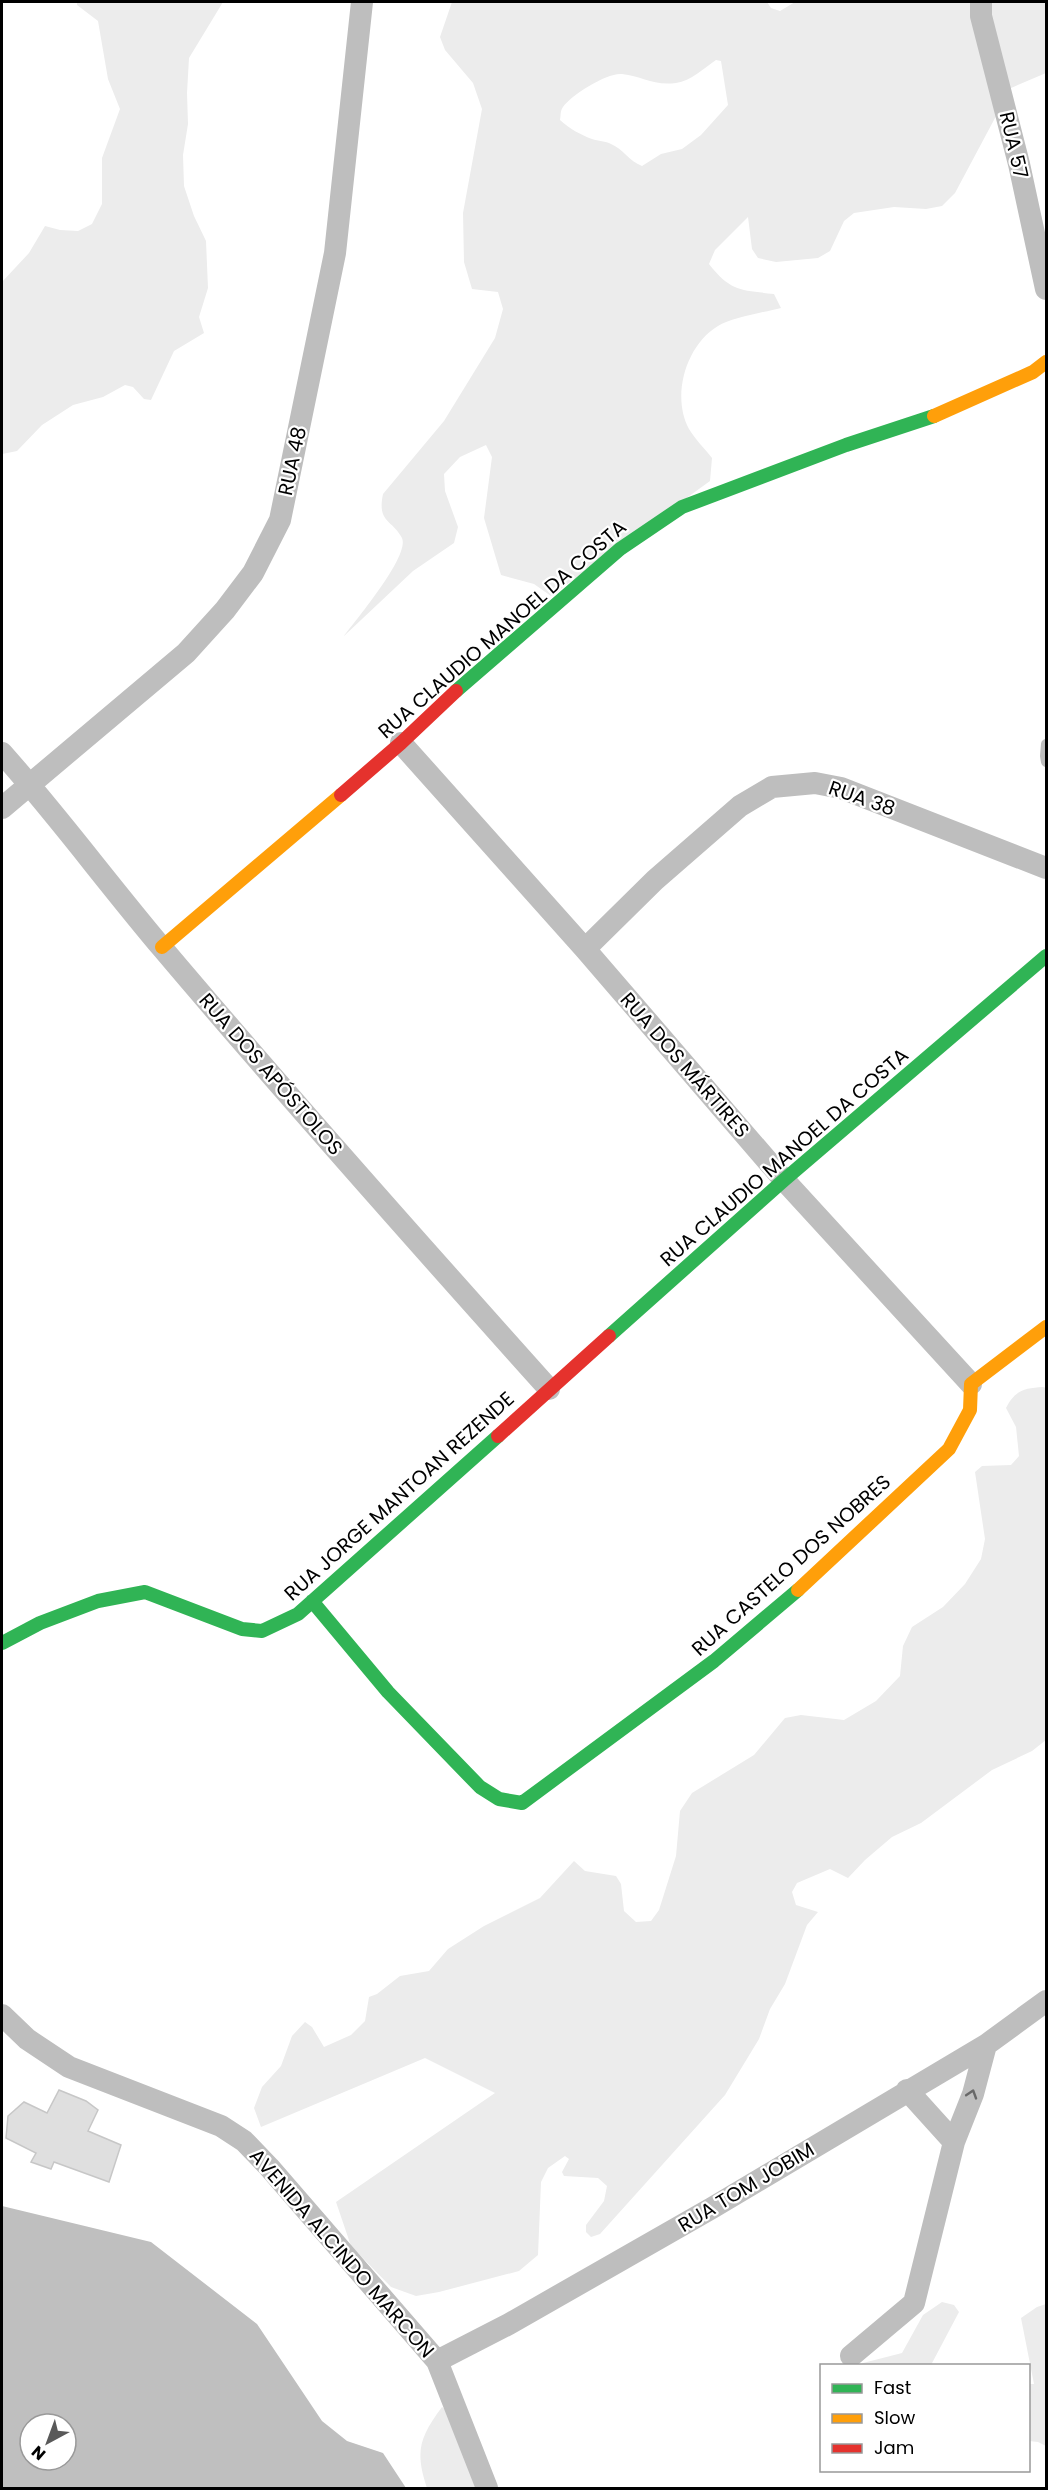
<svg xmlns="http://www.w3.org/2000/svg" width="1048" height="2490" font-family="Poppins,sans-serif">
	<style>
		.green { fill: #ececec; fill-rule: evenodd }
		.water { fill: #bfbfbf; fill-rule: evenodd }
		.building { fill: #dfdfdf; stroke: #c7c7c7; stroke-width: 1.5 }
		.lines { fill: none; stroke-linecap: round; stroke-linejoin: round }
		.lane { stroke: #bebebe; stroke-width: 10 }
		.street { stroke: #bebebe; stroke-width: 22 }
		.fast { stroke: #30b455; stroke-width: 14 }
		.slow { stroke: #ff9f0a; stroke-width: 14 }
		.jam { stroke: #e5322d; stroke-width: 14 }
		.oneway { stroke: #686868 }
		.labels { text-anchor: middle; stroke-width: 4.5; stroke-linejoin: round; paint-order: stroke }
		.street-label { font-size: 20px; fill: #000; stroke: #fff }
	</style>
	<rect width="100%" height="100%" fill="#fff"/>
	<path class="green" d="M77,2H223L189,58L187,93L188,124L183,155L184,186L194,216L206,241L208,288L199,317L204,333L174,351L151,400L144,399L133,387L125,385L103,397L73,405L42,425L17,451L2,454V282L29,253L45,226L60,230L78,231L92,224L102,204V158L120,109L108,79L98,21L77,5Z
		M452,2H767L771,8L780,11L795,2H1045L1046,73L1011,88L955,193L942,206L926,209L894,207L854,213L844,221L830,251L818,258L776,262L758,258L752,249L748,217L715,250L709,264C731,292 741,290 774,294L781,308C765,312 731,318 718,326C686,345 671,396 689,429C695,439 705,449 712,458L710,481L551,596L534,584L501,575L484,518L492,457L486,445L460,457L444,474L445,491L458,527L454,543L413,571L344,636C356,620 410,556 402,538C392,519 377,523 383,494L444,421L495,338L503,309L498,292L472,289L464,262L463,213L482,109L473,83L445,50L440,37ZM716,60L721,61L728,105L701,135L682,149L661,154L642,166C629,161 623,149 611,144C606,141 598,141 592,139C581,135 570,129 560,120C561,115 560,111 563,107C571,95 608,72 622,74C642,76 653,86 676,83C691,81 704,68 716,60Z
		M1043,1387L1046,1388V1740L1032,1751L992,1770L921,1823L892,1837L865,1860L848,1878L830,1869L797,1883L792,1892L796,1905L818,1912L807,1925L785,1984L770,2009L759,2039L725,2095L600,2234L591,2237L586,2232V2225L604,2201L607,2186L598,2178L564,2176L562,2172L569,2159L565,2156L548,2168L541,2182L538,2255L519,2271L439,2292L416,2296L391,2287L351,2246L336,2202L495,2093L425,2058L261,2127L254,2108L262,2087L281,2066L292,2036L305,2022L312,2027L324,2047L351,2035L365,2021L369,1997L377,1994L400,1976L429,1971L448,1949L484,1926L540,1898L574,1861L585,1871L616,1876L621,1884L624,1911L636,1922L651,1921L659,1910L676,1856L680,1811L692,1793L754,1755L785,1718L801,1715L844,1720L876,1701L900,1676L903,1646L912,1627L943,1607L965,1584L981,1559L985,1539L975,1472L982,1466L1011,1465L1019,1456L1016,1427L1006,1408C1015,1390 1025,1388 1043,1387Z
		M942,2302L954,2305L959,2312L931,2365H861L863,2363L902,2353L923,2315Z
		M1046,2304V2446L1038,2442L1029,2441V2384H1034L1021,2318L1037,2307Z
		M442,2407L462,2423L493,2488H427C415,2452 419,2438 442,2407Z"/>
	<path class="water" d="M2,2206L151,2242L257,2324L322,2421L347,2441L383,2453L406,2488H2ZM30,2424H66V2460H30Z"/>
	<path class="building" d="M59,2090L86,2101L98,2110L88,2131L121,2145L109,2182L54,2162L51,2169L31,2162L36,2153L6,2138L8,2116L24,2102L47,2113Z"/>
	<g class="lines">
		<path class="lane" d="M1046,744L1045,756L1046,762"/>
		<path class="street" d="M981,2V16L1019,164L1046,289
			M401,743L585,949L784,1180L971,1384
			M2,753C58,816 108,884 163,949C289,1098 419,1244 549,1389
			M2,808L186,653L225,610L253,573L280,520L335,253L362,2
			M585,949L655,880L740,806L772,787L815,783L841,788L1046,868
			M2,2015L27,2039L69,2067L221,2126L244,2141L269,2167L437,2361L487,2488
			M907,2090L954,2142
			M851,2356L914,2303L954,2142L973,2094L986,2045
			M437,2361L509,2324L712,2208L986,2045L1046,2001"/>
		<path class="fast" d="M456,691L620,549L682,507L846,445L934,416
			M609,1336L784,1180L1046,956
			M312,1601L388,1692L480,1787L499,1799L522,1803L714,1661L798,1590
			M2,1643L40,1623L98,1601L145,1592L242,1629L262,1631L298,1614L498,1436"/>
		<path class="slow" d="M934,416L1033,372L1046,362
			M162,947L341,795
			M798,1590L949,1449L970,1410L971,1384L1046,1327"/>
		<path class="jam" d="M341,795L401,743L456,691
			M498,1436L609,1336"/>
	</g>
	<defs><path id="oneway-chevron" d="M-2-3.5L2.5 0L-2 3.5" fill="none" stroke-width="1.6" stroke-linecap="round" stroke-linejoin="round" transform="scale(1.5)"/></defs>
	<use class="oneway" href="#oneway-chevron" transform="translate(972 2094) rotate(-72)"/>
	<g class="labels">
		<g class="street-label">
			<text transform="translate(1014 145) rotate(77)" y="7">RUA 57</text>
			<text transform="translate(292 461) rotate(-78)" y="7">RUA 48</text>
			<text transform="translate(502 629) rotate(-41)" y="7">RUA CLAUDIO MANOEL DA COSTA</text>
			<text transform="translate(862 798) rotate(19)" y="7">RUA 38</text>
			<text transform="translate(685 1065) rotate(49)" y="7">RUA DOS MÁRTIRES</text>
			<text transform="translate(271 1074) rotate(49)" y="7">RUA DOS APÓSTOLOS</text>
			<text transform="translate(784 1157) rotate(-41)" y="7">RUA CLAUDIO MANOEL DA COSTA</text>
			<text transform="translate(399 1496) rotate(-42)" y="7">RUA JORGE MANTOAN REZENDE</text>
			<text transform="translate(791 1565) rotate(-42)" y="7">RUA CASTELO DOS NOBRES</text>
			<text transform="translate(746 2187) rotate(-31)" y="7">RUA TOM JOBIM</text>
			<text transform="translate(342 2253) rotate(49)" y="7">AVENIDA ALCINDO MARCON</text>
		</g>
	</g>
	<rect width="1048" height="2490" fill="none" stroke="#000000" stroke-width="6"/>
	<rect x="820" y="2364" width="210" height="108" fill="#ffffff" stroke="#999999" stroke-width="1.5"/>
	<rect x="832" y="2384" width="30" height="9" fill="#30b455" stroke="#999999" stroke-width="1.5"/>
	<text x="874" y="2394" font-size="18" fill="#000000">Fast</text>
	<rect x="832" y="2414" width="30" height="9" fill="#ff9f0a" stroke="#999999" stroke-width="1.5"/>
	<text x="874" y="2424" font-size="18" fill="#000000">Slow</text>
	<rect x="832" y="2444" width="30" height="9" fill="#e5322d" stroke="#999999" stroke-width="1.5"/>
	<text x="874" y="2454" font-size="18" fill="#000000">Jam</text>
	<g transform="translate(48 2442) rotate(221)"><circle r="28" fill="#ffffff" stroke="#999999" stroke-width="1.5"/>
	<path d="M0-4.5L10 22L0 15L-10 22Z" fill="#595959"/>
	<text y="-9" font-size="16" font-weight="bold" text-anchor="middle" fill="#000000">N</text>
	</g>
</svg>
